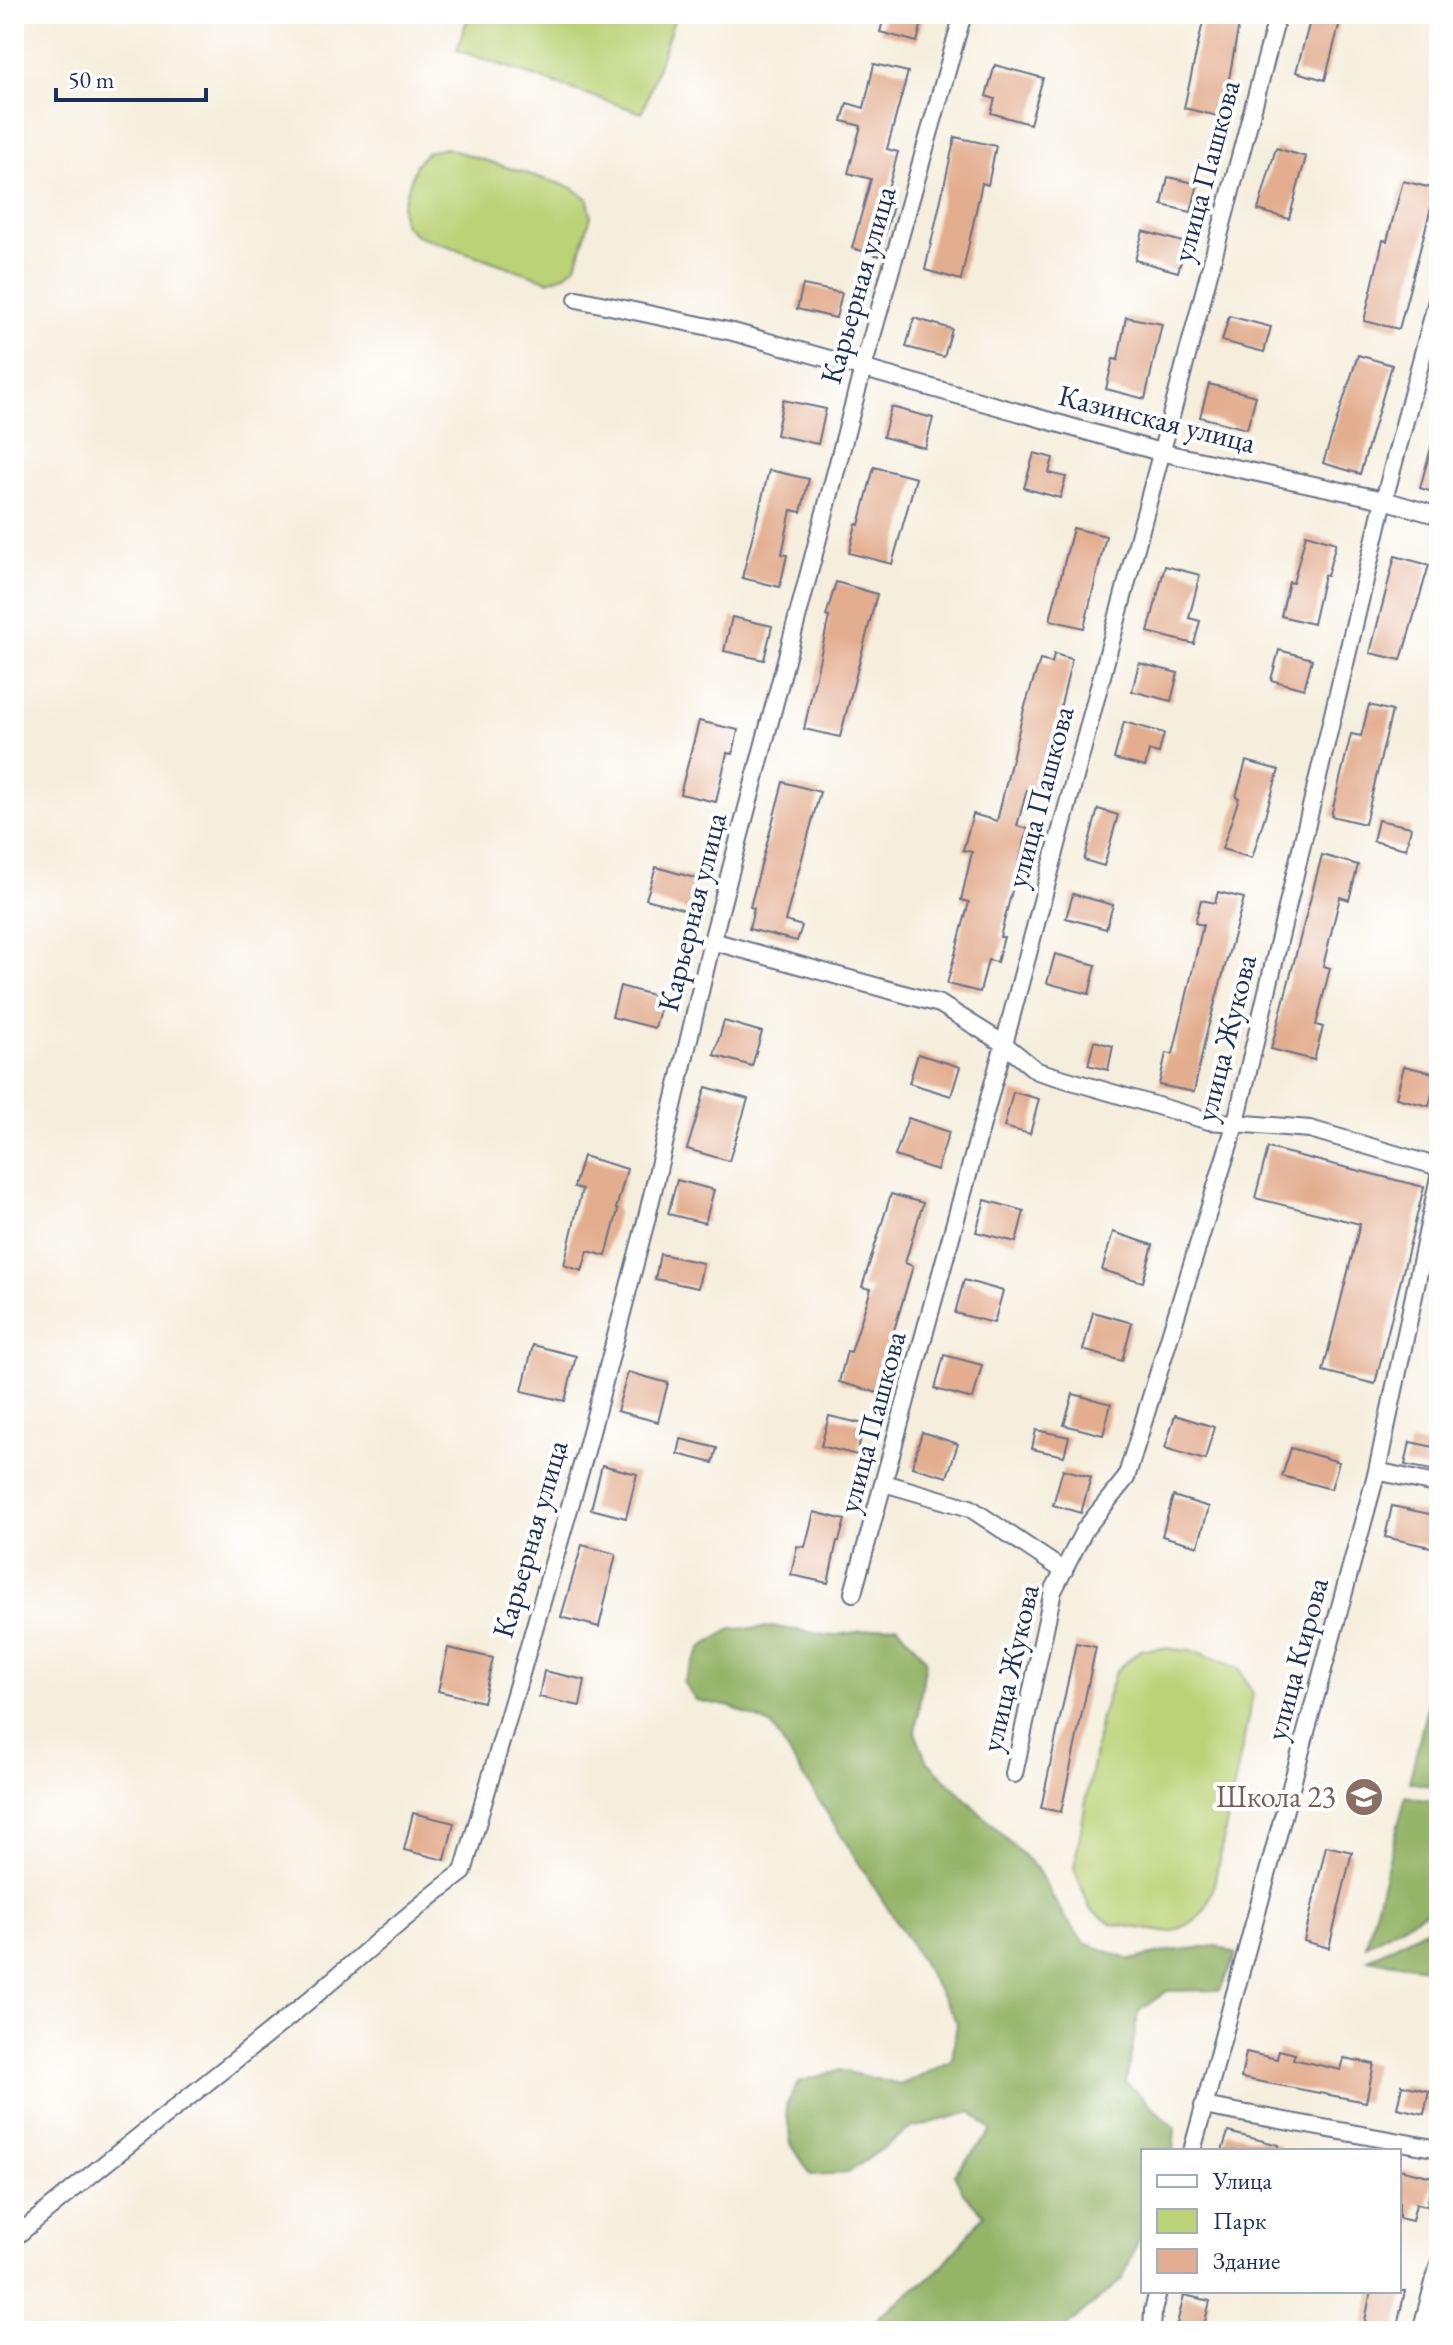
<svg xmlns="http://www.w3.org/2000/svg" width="1453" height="2345" font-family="'EB Garamond',serif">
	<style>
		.green { fill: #bbd276; stroke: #6b806a; stroke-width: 2 }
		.forest { fill: #94b467; stroke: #587262; stroke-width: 2 }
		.building { fill: #e3ad8f }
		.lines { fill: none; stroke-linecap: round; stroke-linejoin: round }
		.minor-casing { stroke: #67728a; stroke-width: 20 }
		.minor { stroke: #fff; stroke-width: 16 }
		.labels { text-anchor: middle; stroke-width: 8; stroke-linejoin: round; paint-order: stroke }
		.street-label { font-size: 30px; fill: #1b2f5e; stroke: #fff }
		.education-label { font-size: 30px; fill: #785e54; stroke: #fff; text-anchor: end }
	</style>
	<rect width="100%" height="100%" fill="#fff"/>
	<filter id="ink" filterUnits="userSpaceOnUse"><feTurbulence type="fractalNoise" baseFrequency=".0125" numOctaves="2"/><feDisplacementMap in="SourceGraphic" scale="16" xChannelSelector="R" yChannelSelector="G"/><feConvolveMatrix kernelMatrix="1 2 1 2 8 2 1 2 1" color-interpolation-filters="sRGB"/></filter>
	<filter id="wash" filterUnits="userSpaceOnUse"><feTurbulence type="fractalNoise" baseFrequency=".006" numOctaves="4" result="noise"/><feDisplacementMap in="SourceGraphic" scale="32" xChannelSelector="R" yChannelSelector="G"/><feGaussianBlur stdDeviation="1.8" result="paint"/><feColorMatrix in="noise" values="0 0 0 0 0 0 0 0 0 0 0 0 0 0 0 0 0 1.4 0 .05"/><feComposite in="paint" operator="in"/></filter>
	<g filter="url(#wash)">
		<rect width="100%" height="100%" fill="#f5eedc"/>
		<path class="green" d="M469,14H676L642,113L457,50Z
			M446,148L573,188L588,199L591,216L576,265L564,275L549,281L416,235L404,224L401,208L416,164L427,152Z
			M1164,1648L1198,1652L1239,1668L1253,1694L1213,1889L1205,1909L1194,1922L1170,1933L1112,1924L1090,1909L1074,1868L1101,1717L1115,1672L1140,1650Z"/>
		<path class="forest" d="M897,1625L926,1659L915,1732L926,1760L1037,1869L1063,1915L1085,1943L1130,1960L1170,1951L1217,1946L1236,1954L1220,1990L1167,1991L1139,2011L1126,2082L1175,2128L1173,2151H1143V2227L1123,2279L1061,2331H870L879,2316L938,2271L984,2215L964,2194L954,2174L992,2131L972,2112L911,2128L848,2173L811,2175L791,2144L786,2106L798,2082L840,2070L900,2085L952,2061L957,2022L920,1959L771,1725L731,1707L696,1700L683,1682L701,1648L731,1629L776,1627L832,1636Z
			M1434,1678L1439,1680V1788L1409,1782Z
			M1406,1796L1439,1803V1905L1366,1945Z
			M1439,1922V1970L1368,1959Z"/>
		<g id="blocks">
			<path class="building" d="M885,14H924L917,42L880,32Z
				M1312,14H1342L1325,80L1296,72Z
				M1204,17L1239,24L1222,117L1184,108Z
				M874,64L908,72L887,149L898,152L885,200L894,202L879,256L852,248L871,179L848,173L861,126L842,121L847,103L864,108Z
				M995,65L1043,78L1030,124L991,113L995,99L986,96Z
				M955,137L996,146L988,185L982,183L961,280L925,270Z
				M1276,148L1306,157L1289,219L1258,210Z
				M1168,177L1198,184L1191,212L1162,205Z
				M1403,181L1436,189L1399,329L1364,321L1383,240L1387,241Z
				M1143,231L1186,243L1178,272L1135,260Z
				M803,285L842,293L836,318L797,309Z
				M1229,316L1271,327L1264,352L1222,341Z
				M1126,317L1162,324L1145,399L1106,389L1113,359L1118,360Z
				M914,318L952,329L944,357L906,347Z
				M1358,355L1392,365L1360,474L1323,463Z
				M1209,384L1256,396L1247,429L1200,417Z
				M783,400L826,409L818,444L776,435Z
				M891,407L933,418L925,448L883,437Z
				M1434,437H1439V494L1420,488Z
				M1034,453L1053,458L1049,473L1066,477L1060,498L1024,488Z
				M874,467L916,478L892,564L849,553L856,524L859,525Z
				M769,470L809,479L801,512L791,510L782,554L787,555L780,587L742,578Z
				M1073,528L1106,536L1084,628L1050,620Z
				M1306,534L1336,543L1327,576L1324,575L1313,624L1281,616L1289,582L1293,583Z
				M1395,556L1429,565L1401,660L1370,653Z
				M1165,566L1200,575L1189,618L1200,621L1194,644L1148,632Z
				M836,582L877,594L840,737L804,729L829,617L826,616Z
				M732,617L772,626L764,660L724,651Z
				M1279,650L1312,659L1304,689L1271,680Z
				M1054,654L1072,659L1049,755L1037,793L1027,790L1017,826L1028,829L1000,937H1004L997,962L988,960L980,992L947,984L969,902L961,900L972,852L963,850L973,814L997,821L1024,709L1040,660L1052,663Z
				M1139,663L1178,673L1171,701L1132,691Z
				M1369,705L1392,711L1365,824L1331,816L1351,734L1361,736Z
				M699,721L738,730L733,754L727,753L716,802L680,794Z
				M1124,722L1164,733L1159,753L1149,751L1145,767L1114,759Z
				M1246,761L1279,770L1252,858L1222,849L1239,798L1236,797Z
				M783,782L820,792L785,921L802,926L797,941L749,929L754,908L750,907Z
				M1098,809L1118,815L1104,866L1084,860Z
				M1378,820L1411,827L1406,849L1373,841Z
				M1322,855L1358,865L1349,900L1340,897L1323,966L1330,968L1316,1025L1323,1027L1314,1060L1271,1049Z
				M656,867L698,879L689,911L646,899Z
				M1218,892L1244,898L1206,1035L1194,1092L1159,1085L1166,1053L1173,1054L1203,925L1195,923L1201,900L1215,903Z
				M1073,894L1113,905L1106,929L1066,918Z
				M1055,954L1096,965L1089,994L1047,983Z
				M620,986L663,998L655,1028L612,1017Z
				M724,1021L762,1032L752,1066L714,1055Z
				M1094,1041L1113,1046L1108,1070L1088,1065Z
				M918,1054L960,1067L951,1096L909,1083Z
				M1404,1066L1437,1074L1429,1106L1396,1098Z
				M706,1087L748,1099L729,1161L687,1149Z
				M1013,1092L1039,1099L1030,1134L1004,1127Z
				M908,1118L949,1132L937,1170L895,1156Z
				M1268,1148L1424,1187L1375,1384L1323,1371L1360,1224L1255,1198Z
				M583,1156L627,1169L616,1209L618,1210L606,1256L588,1251L582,1271L564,1265L582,1189L574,1187Z
				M677,1180L714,1190L705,1223L668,1214Z
				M891,1194L923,1203L905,1263L913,1266L885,1361H887L878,1393L839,1382L847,1351L851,1352L871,1289L862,1287Z
				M985,1200L1024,1211L1016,1242L976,1232Z
				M1113,1232L1153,1245L1143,1282L1102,1270Z
				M660,1254L703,1263L698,1288L655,1279Z
				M964,1280L1003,1291L994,1323L955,1313Z
				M1093,1312L1132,1323L1122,1361L1083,1350Z
				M533,1345L576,1356L565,1401L522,1391Z
				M944,1355L982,1365L973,1399L935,1389Z
				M628,1372L668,1383L658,1422L617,1411Z
				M1073,1394L1111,1404L1103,1435L1064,1425Z
				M1175,1415L1214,1427L1205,1460L1165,1448Z
				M829,1416L864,1424L857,1455L821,1446Z
				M1036,1430L1069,1437L1064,1456L1032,1449Z
				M922,1432L958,1444L947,1477L912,1467Z
				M681,1439L717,1448L713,1463L678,1454Z
				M1410,1442L1439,1448L1436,1471L1405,1465Z
				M1291,1448L1339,1462L1331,1489L1282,1476Z
				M602,1465L637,1474L626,1518L591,1509Z
				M1063,1469L1091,1477L1081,1513L1053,1505Z
				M1173,1496L1209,1507L1198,1546L1162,1536Z
				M1392,1506L1439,1516V1549L1385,1537Z
				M814,1512L845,1520L839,1541H837L828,1583L791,1575L797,1546L805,1547Z
				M582,1545L616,1554L599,1627L561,1617Z
				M1076,1643L1096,1647L1061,1812L1041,1808Z
				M448,1648L493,1658L483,1702L438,1691Z
				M544,1671L585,1680L580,1706L539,1697Z
				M413,1813L454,1823L445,1860L404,1850Z
				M1326,1846L1352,1852L1329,1948L1304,1941Z
				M1279,2050L1295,2054L1293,2059L1341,2070L1344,2058L1374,2064L1366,2102L1241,2078L1246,2052L1277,2059Z
				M1402,2085L1429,2091L1424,2114L1397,2108Z
				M1228,2132L1279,2145V2151H1222Z
				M1399,2169L1433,2177L1427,2206L1416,2204L1412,2221L1399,2218Z
				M1371,2291H1405L1396,2331H1363Z
				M1184,2295L1210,2301L1203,2330L1177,2324Z"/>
		</g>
	</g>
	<g filter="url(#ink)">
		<use href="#blocks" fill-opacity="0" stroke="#67728a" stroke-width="2"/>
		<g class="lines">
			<defs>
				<path id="minor" d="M577,299L733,332L1160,452L1384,500L1439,516
					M712,941L940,1004L1004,1044L1037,1071L1209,1121L1310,1129L1439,1167
					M1377,1471L1439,1485
					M884,1483L970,1508L1064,1571
					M853,1593L1004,1044L1278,14
					M1014,1774L1053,1591L1085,1529L1126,1478L1236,1122L1384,500L1439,293
					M1203,2106L1439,2149
					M1192,2151L1377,1471L1439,1177
					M14,2238C104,2162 198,2091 290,2016C348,1969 402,1917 463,1872L586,1451L646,1221L712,941L863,368L963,14
					M1152,2331L1153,2311L1158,2291
					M1421,2331L1439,2264"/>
			</defs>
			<use href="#minor" class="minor-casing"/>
			<use href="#minor" class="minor"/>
		</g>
	</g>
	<defs>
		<symbol id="school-disc" viewBox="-11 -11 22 22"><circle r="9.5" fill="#8d6e63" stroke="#fff"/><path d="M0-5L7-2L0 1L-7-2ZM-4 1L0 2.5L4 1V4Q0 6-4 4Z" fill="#fff"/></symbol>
	</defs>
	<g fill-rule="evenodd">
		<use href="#school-disc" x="1342" y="1775" width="44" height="44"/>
	</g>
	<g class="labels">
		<g class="street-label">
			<text transform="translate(1206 171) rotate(-75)" y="10">улица Пашкова</text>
			<text transform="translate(858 285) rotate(-74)" y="10">Карьерная улица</text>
			<text transform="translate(1157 419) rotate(14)" y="10">Казинская улица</text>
			<text transform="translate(1040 797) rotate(-75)" y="10">улица Пашкова</text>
			<text transform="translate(692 912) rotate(-76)" y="10">Карьерная улица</text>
			<text transform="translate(1226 1038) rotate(-76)" y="10">улица Жукова</text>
			<text transform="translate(872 1422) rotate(-75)" y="10">улица Пашкова</text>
			<text transform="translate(530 1539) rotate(-74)" y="10">Карьерная улица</text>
			<text transform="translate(1297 1659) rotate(-75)" y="10">улица Кирова</text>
			<text transform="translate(1010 1668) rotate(-77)" y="10">улица Жукова</text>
		</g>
		<g class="education-label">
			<text x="1336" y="1807">Школа 23</text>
		</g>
	</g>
	<rect width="1453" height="2345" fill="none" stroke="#fff" stroke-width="48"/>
	<rect x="1141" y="2149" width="260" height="144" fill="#ffffff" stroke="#a4acbf" stroke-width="2"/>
	<rect x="1157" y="2175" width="40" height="12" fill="#ffffff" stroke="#a4acbf" stroke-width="2"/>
	<text x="1213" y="2189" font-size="24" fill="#1b2f5e">Улица</text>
	<rect x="1157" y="2209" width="40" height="24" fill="#bbd276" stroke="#a4acbf" stroke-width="2"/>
	<text x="1213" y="2229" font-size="24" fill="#1b2f5e">Парк</text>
	<rect x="1157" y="2249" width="40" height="24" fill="#e3ad8f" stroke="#a4acbf" stroke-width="2"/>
	<text x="1213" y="2269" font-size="24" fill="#1b2f5e">Здание</text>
	<path d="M56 88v12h150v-12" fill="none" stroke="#1b2f5e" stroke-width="4"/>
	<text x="68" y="88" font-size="24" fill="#1b2f5e" stroke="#ffffff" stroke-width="6" paint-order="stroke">50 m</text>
</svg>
